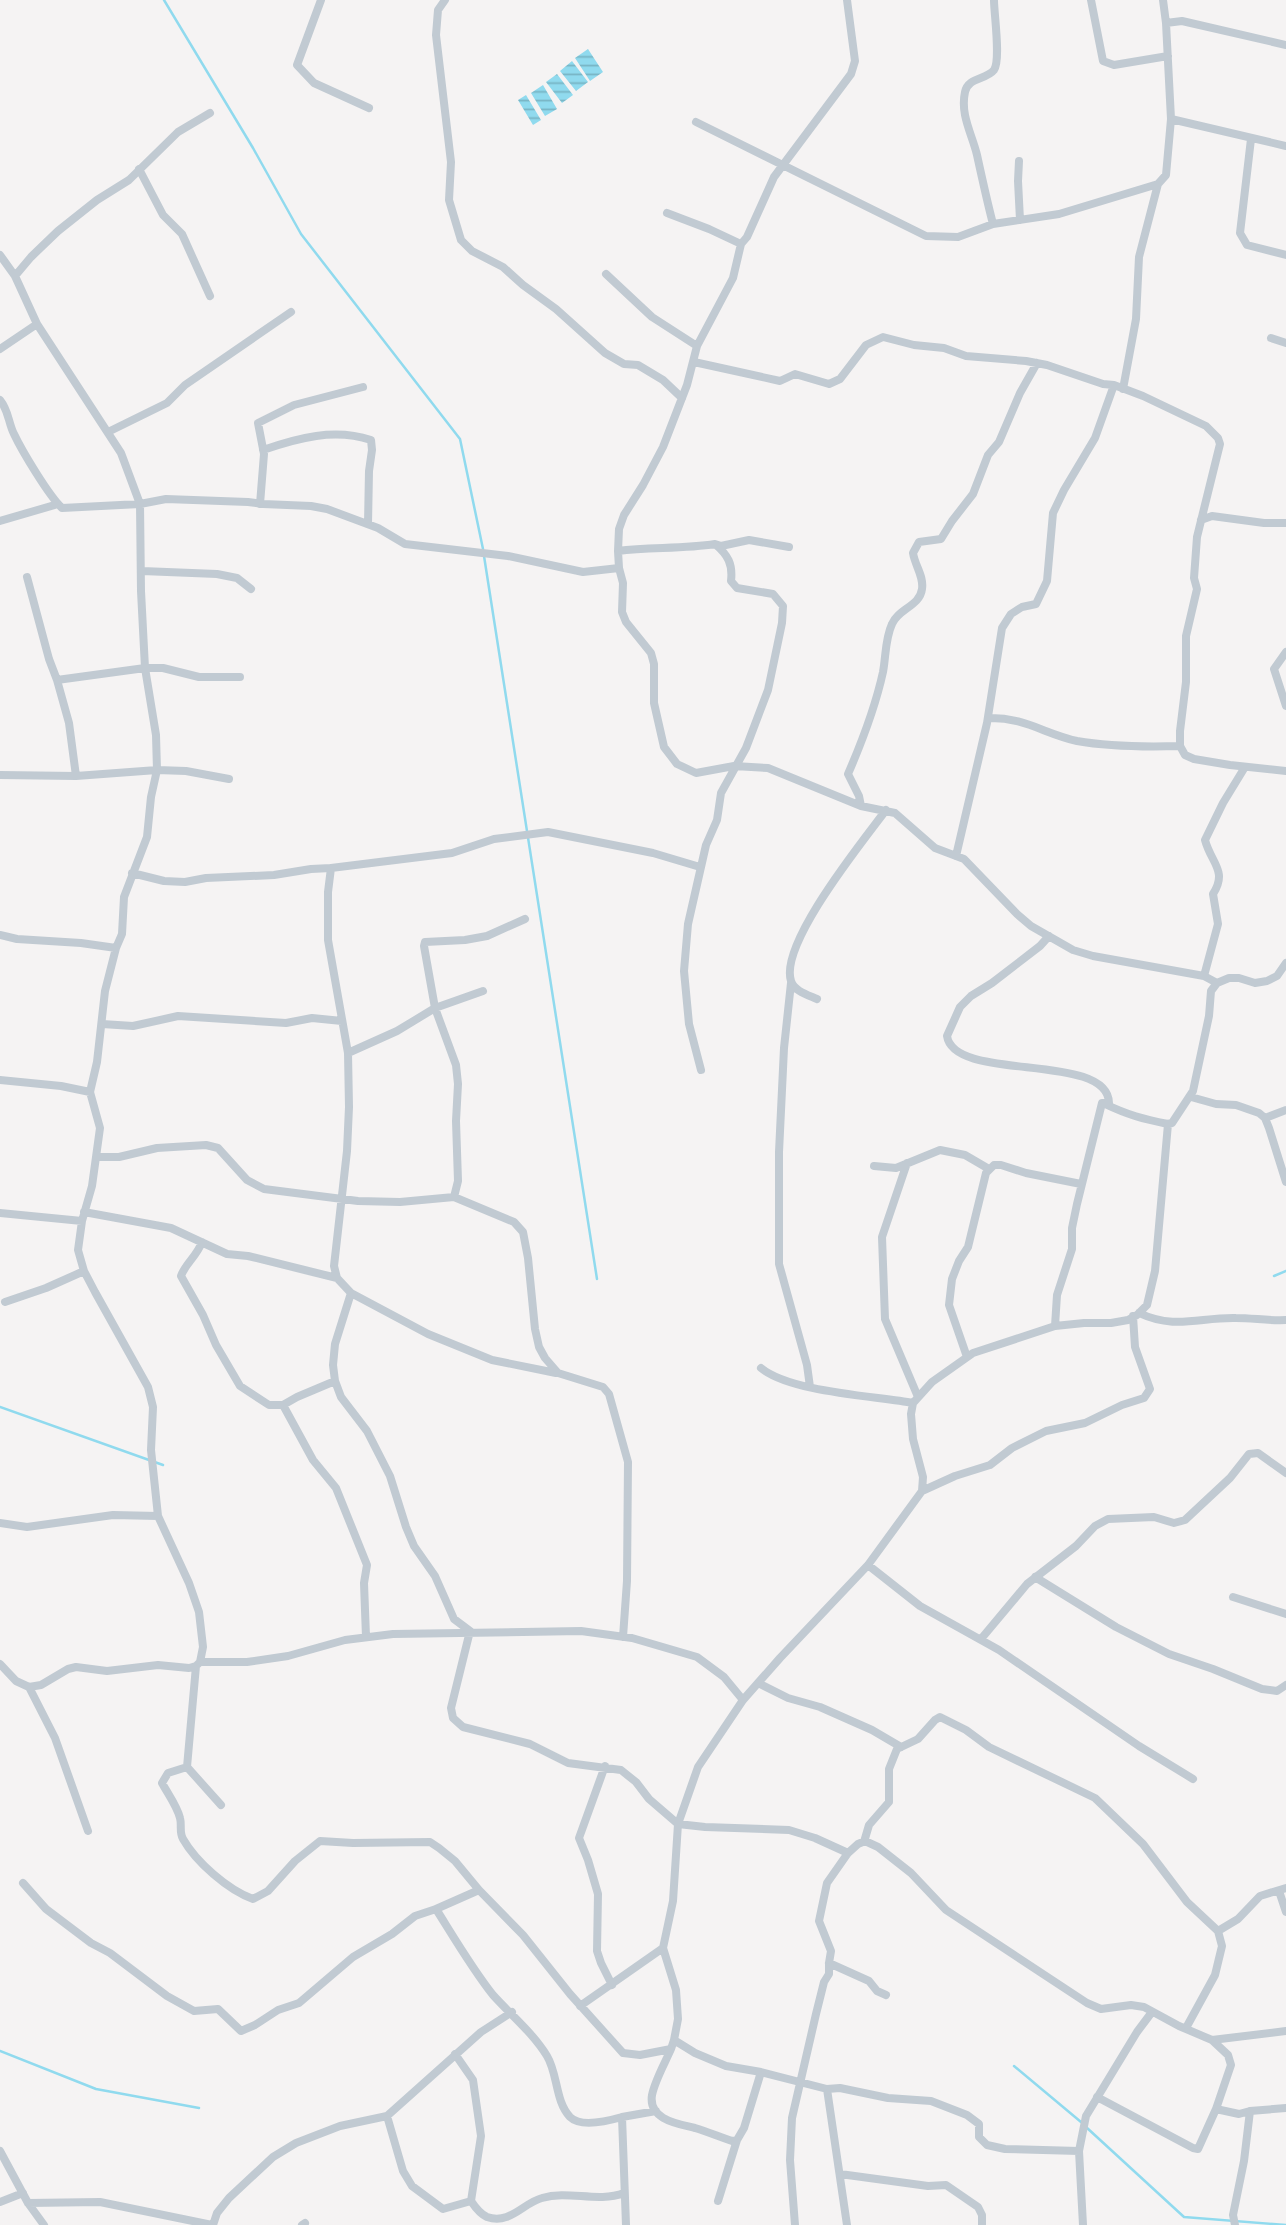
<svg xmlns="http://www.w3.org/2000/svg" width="1286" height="2225" font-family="Inter,sans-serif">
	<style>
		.water { fill: url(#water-rules) }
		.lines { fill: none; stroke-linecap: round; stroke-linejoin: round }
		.stream { stroke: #90daee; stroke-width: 2.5 }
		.minor { stroke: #c1cad2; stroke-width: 8 }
	</style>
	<defs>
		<pattern id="water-rules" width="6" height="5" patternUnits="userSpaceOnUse" patternTransform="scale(1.75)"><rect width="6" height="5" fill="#90daee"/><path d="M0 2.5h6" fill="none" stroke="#78b4c4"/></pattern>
	</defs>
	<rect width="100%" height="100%" fill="#f5f3f3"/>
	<path class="water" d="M588,49L603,72L590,81L575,58Z
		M572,61L588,82L576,91L560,71Z
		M557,74L573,95L562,103L546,82Z
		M543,85L557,109L545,116L531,93Z
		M526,95L541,120L533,125L518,100Z"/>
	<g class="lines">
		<path class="stream" d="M164,0L253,148L301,234L460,439L483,549
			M484,556L597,1279
			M1274,1276L1286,1271
			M0,1407L163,1465
			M0,2051L96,2089L199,2108
			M1014,2066L1081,2122
			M1086,2127L1184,2217L1286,2225"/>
		<path class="minor" d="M321,0L297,65L314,83L369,108
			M445,0L438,10L436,35L451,162L449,200L461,240L472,251L503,267L523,285L556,309L605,353L624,364L638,365L663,380L682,398
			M847,0L855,61L851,74L774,177L747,237L741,244L733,278L697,346L687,385L663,447L643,485L624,515L619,529L618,551L619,568L623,583L622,612L626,622L651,653L654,664V703L664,747L677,764L696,773L734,766L768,768L861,806L895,813L935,848L964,859L1017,914L1031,926L1073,950L1093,956L1204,976L1217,983
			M994,0C994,14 1001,60 994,70C986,80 968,77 965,92C960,115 972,134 977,155C982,178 987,201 993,224L1059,214L1158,184L1166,175L1171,119L1166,23L1182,21L1286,45
			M1091,0L1103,61L1114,65L1168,56
			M1163,0L1166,23
			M1171,119L1286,146
			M696,122L926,236L958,237L993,224
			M1251,139L1240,233L1247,245L1286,255
			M1019,161L1018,181L1020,220
			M139,169L163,215L182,234L210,296
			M667,213L709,229L741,244
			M0,255L15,276L37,324L121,453L140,504L141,591L145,668L156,735L157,770L151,797L147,837L124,897L122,934L116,948L105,991L97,1062L90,1092
			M606,274L652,317L697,346
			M15,276L31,257L58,231L97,200L129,180L178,132L210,113
			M1271,338L1286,343
			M0,349L37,324
			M694,362L780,381L795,374L829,384L840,379L866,345L883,337L914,345L944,348L966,356L1026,361L1047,365L1103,384L1114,385L1143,396L1206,426L1218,438L1220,444L1197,537L1194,578L1197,589L1186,636V682L1180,731V746L1185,755L1194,759L1230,765L1286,771
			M1123,389L1136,319L1139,257L1158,184
			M0,400C9,411 8,422 14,434C22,451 49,496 62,508L140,504L166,499L248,502L263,504L311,506L327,509L378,528L405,544L508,556L583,572L619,568
			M108,432L167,403L185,385L291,312
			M263,450C298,438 334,428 371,440L372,450L369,471L368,524
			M260,504L264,454L258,423L294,405L363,387
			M1201,520L1212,516L1264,523H1286
			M0,521L58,504
			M715,544L721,546L749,540L789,547
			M618,551C650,547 683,549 715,544C728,555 733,564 731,581L737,588L773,594L783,606L782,623L768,690L746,748L721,793L717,820L706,845L688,924L684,971L689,1024L701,1070
			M142,571L217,574L237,578L251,589
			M27,577L49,659L57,680L145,668H163L199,677H240
			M1286,652L1274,669L1286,706
			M57,680L69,723L76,776
			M988,718C1024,717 1045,734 1077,741C1111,747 1146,747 1180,746
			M0,775L76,776L157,770L186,771L229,779
			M861,806L859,796L848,774C861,744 876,704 883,672C886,656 885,639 892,624C898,609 920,606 922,589C924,576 915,566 913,553L919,542L941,539L952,521L973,494L988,455L999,442L1020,393L1037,363
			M956,856L987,723L1002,628L1011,614L1022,607L1036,604L1047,581L1053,513L1064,490L1095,438L1114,385
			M700,867L653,853L548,832L494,839L452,853L331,868L328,892V940L348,1053L349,1107L347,1151L334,1266L337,1278L351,1293L335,1344L333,1365L335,1381L341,1397L367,1431L390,1476L406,1527L414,1546L435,1576L454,1619L470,1631L451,1708L453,1718L463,1727L530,1744L568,1763L621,1770L636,1782L649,1799L678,1824L705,1827L789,1830L815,1838L848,1853
			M132,873L164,881L185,882L206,878L274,875L311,869L331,868
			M0,935L17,939L81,943L116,948
			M1049,936L1040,946L992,983L971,996L960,1007L947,1036C954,1083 1108,1051 1109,1103H1102L1077,1204L1072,1228V1249L1057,1295L1055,1326
			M1204,976L1218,924L1213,894C1228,871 1211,863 1205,840L1223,803L1245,767
			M791,983L784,1048L779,1152V1264L807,1365L810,1387
			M483,991L435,1008L424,946L425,942L465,940L487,936L525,919
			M817,999C808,995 794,991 791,981C779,944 863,841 886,810
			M102,1024L133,1026L178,1016L286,1023L312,1018L342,1021
			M348,1053L397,1031L435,1008L456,1065L458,1084L456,1121L458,1181L454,1197
			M0,1080L61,1086L90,1092L100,1128L92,1186L82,1221L78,1250L84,1271L95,1292L148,1387L153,1407L151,1450L158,1516L189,1583L199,1612L203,1647L200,1662H247L288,1656L345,1640L393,1634L581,1631L632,1638L697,1657L724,1677L743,1700
			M1191,1097L1216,1104L1236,1105L1259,1113L1265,1118L1269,1128L1286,1182
			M1105,1104C1128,1115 1143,1119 1168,1124
			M1265,1118L1286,1110
			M97,1157H119L157,1148L206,1145L218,1148L247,1180L264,1189L358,1201L400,1202L454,1197L514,1222L523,1232L528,1258L535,1329L539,1347L545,1358L558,1373L603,1387L609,1394L628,1462L627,1581L623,1637
			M907,1163L882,1237L885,1319L918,1397
			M874,1166L896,1168L940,1150L965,1155L989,1169
			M84,1212L171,1228L227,1254L248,1256L337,1278
			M0,1213L82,1221
			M202,1242C197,1256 185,1264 181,1276L203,1315L216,1345L240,1386L269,1405H283L297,1397L335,1381
			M351,1293L428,1334L492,1360L556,1373
			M5,1302L46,1288L84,1271
			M1139,1313C1175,1330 1200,1317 1236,1318C1253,1318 1269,1321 1286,1320
			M967,1357L949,1305L952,1279L959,1261L968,1247L986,1173L994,1165H1001L1026,1173L1081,1184
			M761,1368C790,1392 874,1396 913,1403
			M283,1405L313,1460L336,1488L367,1565L364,1583L366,1637
			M922,1491L955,1476L990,1465L1012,1448L1046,1431L1085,1423L1122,1405L1144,1398L1150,1389L1135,1347L1133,1316
			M0,1523L27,1527L113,1515L158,1516
			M868,1565L920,1606L999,1650L1139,1746L1193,1779
			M1035,1577L1116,1627L1169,1654L1213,1669L1262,1689L1277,1691L1286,1685
			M1233,1597L1286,1614
			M981,1639L1027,1584L1076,1546L1095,1526L1108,1519L1154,1517L1174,1523L1185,1520L1230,1478L1249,1454L1258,1453L1286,1473
			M0,1664L16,1681L29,1687L41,1685L68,1669L76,1667L107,1671L158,1665L189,1668L196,1666L200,1662
			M196,1666L187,1767L221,1805
			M758,1683L788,1698L820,1707L872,1730L901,1747
			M29,1687L55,1738L88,1831
			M605,1766L579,1838L588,1860L598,1894L597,1951L601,1963L612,1985
			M187,1767L168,1773L162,1783C168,1794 177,1806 180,1818C182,1825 179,1832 183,1839C196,1862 228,1890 253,1899L268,1891L295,1861L320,1841L353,1843L430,1842L439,1848L455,1861L479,1890L523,1935L570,1994L623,2053L640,2055L671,2049L674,2040
			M864,1842L869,1825L889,1802V1769L897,1749L918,1739L935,1720L940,1717L966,1730L989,1747L1095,1798L1143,1844L1187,1902L1218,1931L1222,1946L1215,1975L1186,2028
			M23,1883L46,1909L91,1943L110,1953L167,1996L194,2011L218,2009L241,2031L255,2025L278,2010L299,2003L353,1957L392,1934L415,1916L436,1909C453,1936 473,1970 493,1995C511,2015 533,2033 547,2056C558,2074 555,2101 570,2117C581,2128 608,2121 622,2117L626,2225
			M1279,1891L1286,1912
			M436,1909L479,1890
			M1218,1931L1238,1919L1260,1896L1286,1888
			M829,1963L869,1981L877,1991L886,1995
			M580,2006L663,1948
			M1212,2040L1286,2031
			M671,2049C665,2063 655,2080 652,2095C648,2120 679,2124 695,2128C708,2132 720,2137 732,2141L737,2140L744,2128L761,2072
			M455,2054L473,2080L481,2136L471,2201
			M827,2089L840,2088L888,2098L931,2101L967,2115L979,2124V2137L987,2145L1005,2149L1079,2151
			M1097,2097L1193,2148L1198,2149L1216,2109
			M387,2116L403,2171L412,2186L443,2209L471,2201
			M622,2117L656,2111
			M0,2151L28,2203L44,2225
			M840,2174L928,2186L946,2185L978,2207L982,2215V2225
			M471,2201C475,2207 480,2214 487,2217C510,2225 523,2203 542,2198C569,2190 597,2203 624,2193
			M718,2201L737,2140
			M0,2202L23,2193
			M28,2203L100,2202L212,2225
			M213,2225L217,2213L229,2198L273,2157L296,2143L340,2126L387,2116L481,2032L512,2012
			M302,2225L305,2223
			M795,2225L790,2160L792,2118L816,2014L824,1982L829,1974V1963L831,1951L819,1921L827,1883L848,1853L858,1844L865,1841L878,1847L911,1873L946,1910L1087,2003L1101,2009L1131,2005L1144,2007L1179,2026L1212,2040L1228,2055L1231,2065L1216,2109L1239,2114L1250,2111L1286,2108
			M847,2225L827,2089L761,2072L726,2066L695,2053L674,2040L678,2019L676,1990L663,1948L673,1901L678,1824L698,1767L743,1700L780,1658L868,1565L922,1491L923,1477L913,1439L911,1414L913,1403L932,1382L973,1353L1055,1326L1084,1323H1111L1128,1320L1137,1315L1147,1305L1155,1271L1168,1124L1172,1123L1193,1091L1209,1016L1211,991L1217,983L1229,978H1239L1255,983L1267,981L1277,976L1286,963
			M1083,2225L1079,2151L1086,2116L1137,2032L1152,2012
			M1235,2225L1233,2215L1244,2161L1250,2111"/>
	</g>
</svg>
